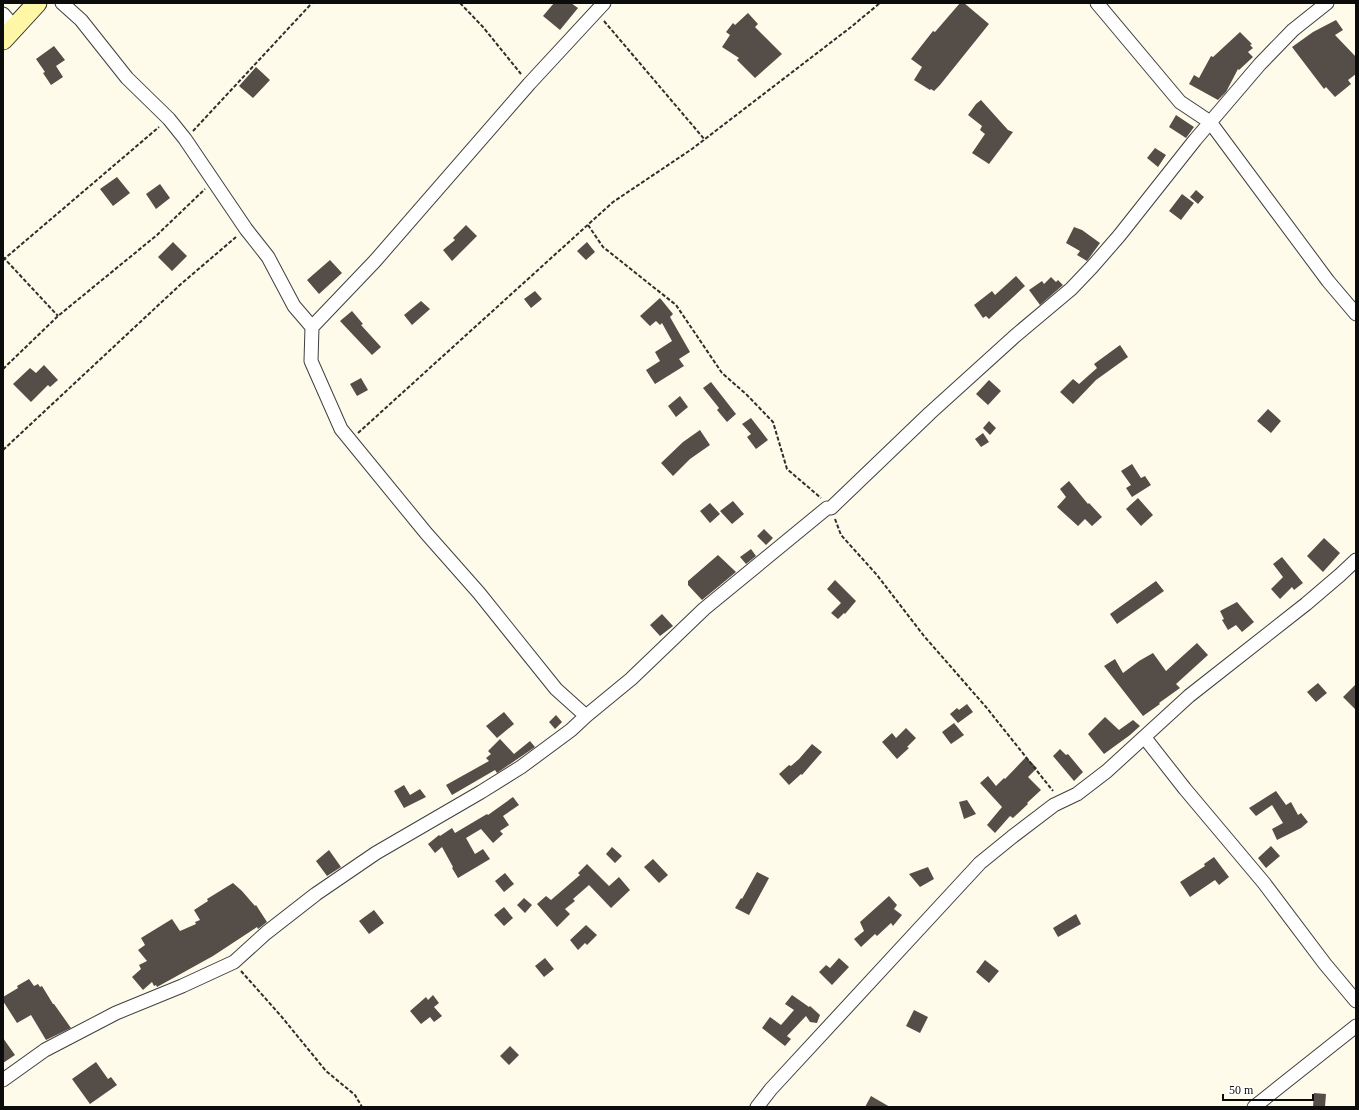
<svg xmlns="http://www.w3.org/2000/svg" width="1359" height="1110" font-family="Georgia,serif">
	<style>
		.building { fill: #554d47 }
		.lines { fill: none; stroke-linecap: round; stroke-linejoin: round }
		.street-casing { stroke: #3f3f3f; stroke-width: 15 }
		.secondary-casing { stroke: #2e2e2e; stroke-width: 21 }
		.path { stroke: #2e2e2e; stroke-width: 2; stroke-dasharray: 4 2; stroke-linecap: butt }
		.street { stroke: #fff; stroke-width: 13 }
		.secondary { stroke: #fff7a5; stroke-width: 19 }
	</style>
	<rect width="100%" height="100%" fill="#fffbea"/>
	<path class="building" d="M554,3H571L578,8L560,30L543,16Z
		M960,3H964L989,24L940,85L934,91L931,89L930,90L914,80L922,67L911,59L933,31L935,32Z
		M748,13L758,24L755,27L782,54L755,78L737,60L739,58L722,47L730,35L726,32L733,23L735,25Z
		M1336,20L1343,30L1335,35L1356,57V74L1348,80L1351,84L1335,97L1326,87L1324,89L1292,47L1313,32Z
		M1240,32L1252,44L1250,45L1253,48L1248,52L1253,57L1239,70L1238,69L1226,92L1218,100L1189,84L1194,75L1199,78L1211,56L1213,57Z
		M54,46L65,60L56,66L63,77L51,85L43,73L45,72L36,59Z
		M256,67L270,80L253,98L239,86Z
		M981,100L1008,130L1013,132L989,164L972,153L985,134L980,130L982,126L968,115L976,104Z
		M1176,115L1194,127L1186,138L1169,127Z
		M1155,148L1166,155L1158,167L1147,158Z
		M117,177L130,193L113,206L100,189Z
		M160,184L170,198L156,209L146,194Z
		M1196,190L1204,197L1198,204L1190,197Z
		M1182,194L1194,203L1181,220L1169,211Z
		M466,225L477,236L452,261L443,250L455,240L453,238Z
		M1074,227L1082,230L1100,243L1087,261L1077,255L1080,251L1066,243Z
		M173,242L187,256L172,271L158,257Z
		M587,242L595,252L586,260L577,251Z
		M330,260L342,273L319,294L307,280Z
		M1016,276L1025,286L989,319L986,316L983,318L974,305L992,291L995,295Z
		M1051,277L1056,282L1058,280L1063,285L1040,305L1029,290L1042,281L1044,284Z
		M535,291L542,299L531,308L524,299Z
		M660,298L673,314L670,317L690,352L679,359L684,366L655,384L646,370L660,361L655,352L672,341L662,323L660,325L656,321L650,326L640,316Z
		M421,301L430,309L412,325L404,315Z
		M352,311L363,324L361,325L381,347L372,355L340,321Z
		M1120,345L1128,357L1096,380L1073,404L1060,392L1073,379L1079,384L1097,368L1094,364Z
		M44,365L58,380L50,387L48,385L31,402L13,384L30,368L36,373Z
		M361,378L368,390L357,396L350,384Z
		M989,380L1001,391L988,405L976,394Z
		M711,382L736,414L727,422L717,410L719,408L703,388Z
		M680,396L688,407L676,417L668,406Z
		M1268,409L1281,421L1271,433L1257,421Z
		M751,418L768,440L756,449L747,437L751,434L742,424Z
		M989,421L996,428L990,435L983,428Z
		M700,430L710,445L690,459L673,476L661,463L683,442Z
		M983,433L989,442L981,447L975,439Z
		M1132,464L1141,478L1145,476L1151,485L1132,497L1126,488L1131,485L1121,471Z
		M1069,481L1088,504L1089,503L1102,517L1092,526L1085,519L1078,526L1057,507L1066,497L1060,489Z
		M1138,498L1153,515L1141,526L1126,509Z
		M733,501L744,514L732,524L720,511Z
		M710,503L720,514L710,523L700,511Z
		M764,529L773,538L766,545L757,536Z
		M1324,538L1340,553L1323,572L1307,556Z
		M751,549L756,556L746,564L740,557Z
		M718,555L736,572L702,600L688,585V581Z
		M1282,557L1303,583L1294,590L1292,587L1280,599L1271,589L1283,577L1273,564Z
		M835,580L856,601L845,614L844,613L838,619L831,613L841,603L827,589Z
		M1156,581L1164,591L1117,624L1110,614Z
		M1237,602L1254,622L1242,632L1236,625L1228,630L1222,620L1224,619L1220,611Z
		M662,614L673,626L660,636L650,625Z
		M1197,643L1208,655L1176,684L1180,688L1159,703L1160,704L1143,716L1104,666L1115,659L1123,673L1139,661L1153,653L1166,671Z
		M1318,683L1327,693L1316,702L1307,692Z
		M1356,684V710L1343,697Z
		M967,704L973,712L958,723L950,714L957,708L959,710Z
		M504,712L514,724L497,738L486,726Z
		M556,715L562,722L555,729L549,722Z
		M1105,717L1119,730L1133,720L1140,726L1130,735L1104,754L1088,734Z
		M954,723L964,735L951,744L942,732Z
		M906,728L916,738L907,747L909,748L897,759L882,742L892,733L896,738Z
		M500,739L514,754L530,741L535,747L497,773L495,770L452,795L446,785L489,761L486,758L491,754L488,751Z
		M812,744L822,752L802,775L801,774L789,785L779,774L789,765L791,766L799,759Z
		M1060,749L1066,755L1068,754L1083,772L1074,781L1053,756Z
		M1026,757L1037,768L1028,777L1041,790L1027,803L1028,804L1013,818L1010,816L995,833L987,825L1002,807L980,783L988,776L996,786L1004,778L1005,779Z
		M404,785L410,795L420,789L426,797L404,808L394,791Z
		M1276,791L1286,805L1291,802L1298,815L1301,813L1308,822L1301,828L1277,840L1272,829L1283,823L1272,805L1256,816L1249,808Z
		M513,797L519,805L503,816L509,825L500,831L503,834L493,843L481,829L466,838L475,854L483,849L490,859L458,878L452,868L453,867L442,847L435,853L428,844L439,835L440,836L452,828L455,833L487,814L488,815Z
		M967,800L976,814L964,819L959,802Z
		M1271,846L1280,856L1266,868L1258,858Z
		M612,847L622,856L615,863L606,854Z
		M329,850L341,867L327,876L316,861Z
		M1214,857L1229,877L1219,885L1215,880L1190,897L1180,882L1205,866L1204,864Z
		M653,859L668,875L659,883L644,867Z
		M587,864L609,886L619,877L630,890L611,908L589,885L573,899L575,901L565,909L570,914L557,927L537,904L546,896L551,900L580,875L578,873Z
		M928,867L934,879L920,887L909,874Z
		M757,872L769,878L749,915L735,908L741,898L742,899Z
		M505,873L514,884L504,892L495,881Z
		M233,883L242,891L255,906L256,905L267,922L258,929L257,927L213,956L157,987L156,985L154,986L152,982L143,990L132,977L141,969L139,965L147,961L138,950L145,945L141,938L172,919L180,931L196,924L195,922L200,920L194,910L208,901L207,899Z
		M889,896L897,905L894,909L902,915L893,926L891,923L877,936L875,934L861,947L854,939L864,931L860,922Z
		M524,898L532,905L525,913L517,905Z
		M504,907L513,918L504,926L494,915Z
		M374,910L384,923L369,934L359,921Z
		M1076,914L1081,924L1058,937L1053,928Z
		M586,925L597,935L587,945L585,943L578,950L570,940Z
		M545,958L554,969L544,977L535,966Z
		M839,958L849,967L832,985L819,972L826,965L830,968Z
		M985,960L999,971L989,983L976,972Z
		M29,979L34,986L38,984L40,987L42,986L53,1004H54L71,1028L46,1040L31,1015L17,1023L3,1001V997L18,988L17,986Z
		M433,995L439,1003L434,1007L442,1016L434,1022L430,1017L421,1024L410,1011L426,997L428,1000Z
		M792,995L809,1007L810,1006L820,1015L817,1023L810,1022L806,1016L787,1036L791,1039L785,1046L762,1028L770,1017L781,1025L794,1010L785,1004Z
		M914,1010L928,1017L920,1033L906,1026Z
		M3,1038L15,1055L3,1063Z
		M510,1046L519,1055L509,1065L500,1056Z
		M96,1062L108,1079L111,1077L117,1085L90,1104L72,1079Z
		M1314,1093L1326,1094L1325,1107H1313Z
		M871,1096L890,1107H865Z"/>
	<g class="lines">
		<defs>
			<path id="street" d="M62,3L81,20L127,78L169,119L185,139L246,229L268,257L294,306L312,327L311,361L341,429L426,533L479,593L556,689L586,716
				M1097,3L1180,102L1210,122L1328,281L1356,314
				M3,14L15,28
				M312,327L375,261L529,84L604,3
				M1145,738L1185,789L1264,883L1325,964L1356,1001
				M3,1080L45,1050L116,1013L182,986L234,962L266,933L316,894L376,853L481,792L521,767L571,730L586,716L631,679L704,609L827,508H831L930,413L1015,336L1071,289L1092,267L1119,236L1195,140L1260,64L1293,30L1327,3
				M757,1107L771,1089L980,863L1012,837L1054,805L1077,794L1107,771L1189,696L1306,604L1340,575L1356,560
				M1254,1107L1356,1026"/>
			<path id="secondary" d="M3,40L37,3"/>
		</defs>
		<use href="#street" class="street-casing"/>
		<use href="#secondary" class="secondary-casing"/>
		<path class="path" d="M460,3L483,27L521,74
			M604,21L705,140
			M193,131L312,3
			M588,225L603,247L676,305L722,373L746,394L773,422L787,469L821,498
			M3,257L58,316
			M3,260L159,127
			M3,369L58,316L157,235L205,189
			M358,433L613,202L692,149L851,27L880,3
			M3,450L181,284L236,237
			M835,519L841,535L877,575L924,636L986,707L1053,791
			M241,971L281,1016L326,1071L355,1095L362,1107"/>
		<use href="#street" class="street"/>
		<use href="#secondary" class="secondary"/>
	</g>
	<rect width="1359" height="1110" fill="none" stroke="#0c0c0c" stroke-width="8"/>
	<path d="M1223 1094v6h90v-6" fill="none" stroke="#0c0c0c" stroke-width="2"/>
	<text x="1229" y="1094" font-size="12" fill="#0c0c0c" stroke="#ffffff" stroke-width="3" paint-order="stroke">50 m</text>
</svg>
